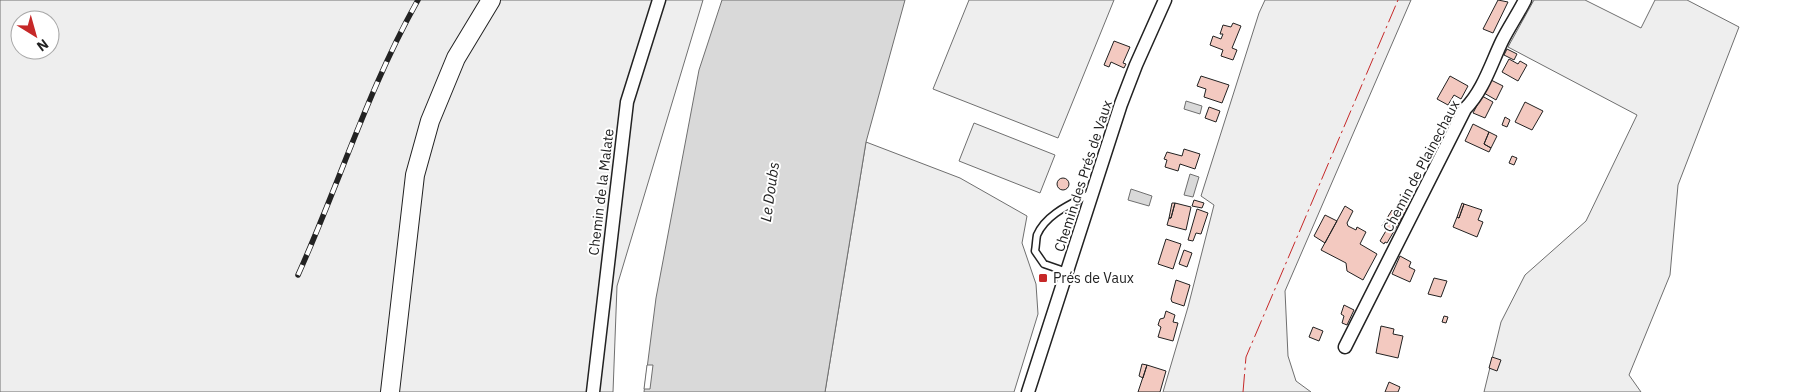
<svg xmlns="http://www.w3.org/2000/svg" width="1793" height="392" font-family="'IBM Plex Sans',sans-serif">
	<style>
		.green { fill: #eee; stroke: #6f6f6f; fill-rule: evenodd }
		.water { fill: #d9d9d9; stroke: #6f6f6f }
		.pier { fill: #fff; stroke: #6f6f6f }
		.building { fill: #f3c9c0; stroke: #222 }
		.lines { fill: none; stroke-linecap: round; stroke-linejoin: round }
		.service-casing { stroke: #222; stroke-width: 9 }
		.minor-casing { stroke: #222; stroke-width: 15 }
		.secondary-casing { stroke: #222; stroke-width: 20 }
		.service { stroke: #fff; stroke-width: 6 }
		.minor { stroke: #fff; stroke-width: 12 }
		.secondary { stroke: #fff; stroke-width: 18 }
		.rail-casing { stroke: #222; stroke-width: 5.5 }
		.rail { stroke: #fff; stroke-width: 4; stroke-dasharray: 11; stroke-linecap: butt }
		.power { stroke: #c62828; stroke-width: 1; stroke-dasharray: 18 4 2.5 4; stroke-linecap: butt }
		.poi-dot { fill: #c62828; stroke: #fff; stroke-width: 2 }
		.labels { text-anchor: middle; stroke-width: 4; stroke-linejoin: round; paint-order: stroke }
		.street-label { font-size: 14px; fill: #222; stroke: #fff }
		.poi-label { font-size: 14px; fill: #222; stroke: #fff; text-anchor: start }
		.water-label { font-size: 15px; font-style: italic; fill: #222; stroke: #fff }
	</style>
	<rect width="100%" height="100%" fill="#fff"/>
	<path class="green" d="M0,0H703L617,286L613,392H0ZM20,20H50V50H20Z
		M969,0H1114L1058,138L933,89Z
		M1265,0H1411L1285,291L1288,356L1296,381L1311,392H1163L1188,307L1214,205L1201,196L1259,13Z
		M1534,0H1585L1641,28L1655,0H1687L1739,27L1678,185L1670,275L1629,375L1641,392H1484L1501,322L1525,275L1586,221L1637,115L1508,47Z
		M974,123L1055,155L1040,193L959,161Z
		M866,142L960,178L1027,216L1022,243L1036,284L1038,314L1014,392H825Z"/>
	<path class="water" d="M722,0H905L866,142L825,392H644L656,298L699,70Z
		M1186,101L1202,106L1200,114L1184,109Z
		M1190,174L1199,177L1193,197L1184,195Z
		M1131,189L1152,196L1149,206L1128,200Z"/>
	<path class="pier" d="M647,365H653L650,389H644Z"/>
	<path class="building" d="M1498,0L1508,2L1493,33L1483,29Z
		M1233,23L1241,26L1232,48L1237,50L1233,60L1221,56L1223,50L1210,45L1213,36L1221,39L1223,34H1220L1223,25L1231,27Z
		M1114,41L1130,47L1123,63L1126,64L1124,68L1111,62L1109,67L1104,65Z
		M1507,49L1517,54L1514,60L1504,55Z
		M1509,59L1518,64L1520,61L1527,65L1518,81L1502,72Z
		M1201,76L1229,85L1222,103L1204,97L1206,89L1197,86Z
		M1450,76L1468,86L1461,99L1454,95L1448,105L1437,99Z
		M1491,80L1503,86L1496,100L1484,93Z
		M1482,96L1493,102L1485,118L1473,113Z
		M1525,102L1543,111L1532,130L1515,122Z
		M1209,107L1220,111L1216,122L1205,118Z
		M1505,117L1510,120L1507,127L1502,125Z
		M1473,124L1489,132L1484,144L1491,148L1489,152L1465,141Z
		M1489,132L1497,136L1491,148L1484,144Z
		M1184,149L1200,154L1195,169L1180,164L1178,171L1165,167L1167,160L1164,159L1167,152L1182,156Z
		M1512,156L1517,158L1514,165L1509,163Z
		M1057 184a6 6 0 1 1 12 0a6 6 0 1 1-12 0Z
		M1194,200L1204,203L1202,208L1192,206Z
		M1172,203H1175L1171,218H1169Z
		M1175,203L1191,207L1186,230L1167,225L1169,218H1171Z
		M1462,203L1464,204L1459,218L1457,217Z
		M1399,204L1407,209L1387,243L1385,242L1384,244L1380,241L1387,229L1382,226L1392,210L1394,212Z
		M1464,204L1482,210L1478,220L1483,222L1477,237L1453,227L1457,217L1459,218Z
		M1345,206L1353,211L1347,223L1348,226L1356,230L1357,227L1366,232L1360,244L1377,254L1363,280L1347,271L1346,263L1321,250Z
		M1197,209L1208,213L1201,234L1196,233L1193,241L1188,240Z
		M1325,215L1337,221L1325,243L1314,236Z
		M1166,239L1181,244L1173,269L1158,264Z
		M1184,250L1192,253L1187,267L1179,264Z
		M1400,256L1411,262L1409,267L1415,270L1410,282L1392,274Z
		M1434,278L1447,281L1441,297L1428,294Z
		M1176,280L1190,285L1184,306L1172,302L1171,299Z
		M1344,305L1354,310L1347,325L1342,323L1344,316L1341,314Z
		M1166,311L1175,315L1173,322L1178,323L1173,341L1158,337L1161,327L1158,325L1160,319L1164,318Z
		M1444,316L1448,317L1446,323L1442,322Z
		M1381,326L1394,329L1393,334L1403,336L1398,358L1376,353Z
		M1313,327L1323,331L1319,341L1309,337Z
		M1492,357L1501,360L1497,371L1489,368Z
		M1142,364L1147,365L1143,378L1139,376Z
		M1147,365L1166,371L1160,392H1138Z
		M1389,382L1400,387L1398,392H1385Z"/>
	<g class="lines">
		<defs>
			<path id="service" d="M1067,272L1044,264L1035,251C1036,246 1036,240 1037,235C1046,214 1071,204 1090,194"/>
			<path id="minor" d="M1345,347L1465,109C1483,91 1491,64 1502,41C1509,27 1518,14 1525,0
				M593,392L627,102L659,0
				M1028,392L1121,104L1136,65L1165,0"/>
			<path id="secondary" d="M390,392L415,175L430,121L456,58L491,0"/>
		</defs>
		<use href="#service" class="service-casing"/>
		<use href="#minor" class="minor-casing"/>
		<use href="#secondary" class="secondary-casing"/>
		<use href="#service" class="service"/>
		<use href="#minor" class="minor"/>
		<use href="#secondary" class="secondary"/>
		<defs>
			<path id="rail" d="M298,275C339,184 369,87 418,0"/>
		</defs>
		<use href="#rail" class="rail-casing"/>
		<use href="#rail" class="rail"/>
		<path class="power" d="M1243,392L1246,357L1398,0"/>
	</g>
	<rect class="poi-dot" x="1038" y="273" width="10" height="10" rx="2.5"/>
	<g class="labels">
		<g class="street-label">
			<text transform="translate(1421 166) rotate(-62)" y="5">Chemin de Plainechaux</text>
			<text transform="translate(1083 176) rotate(-72)" y="5">Chemin des Prés de Vaux</text>
			<text transform="translate(601 192) rotate(-83)" y="5">Chemin de la Malate</text>
		</g>
		<g class="poi-label">
			<text x="1053" y="283">Prés de Vaux</text>
		</g>
		<g class="water-label">
			<text transform="translate(770 192) rotate(-82)" y="5">Le Doubs</text>
		</g>
	</g>
	<g transform="translate(35 35) rotate(143)"><circle r="24" fill="#ffffff" stroke="#a7a7a7"/>
	<path d="M0-4L9 19L0 12L-9 19Z" fill="#c62828"/>
	<text y="-8" font-size="14" font-weight="bold" text-anchor="middle" fill="#222222">N</text>
	</g>
</svg>
